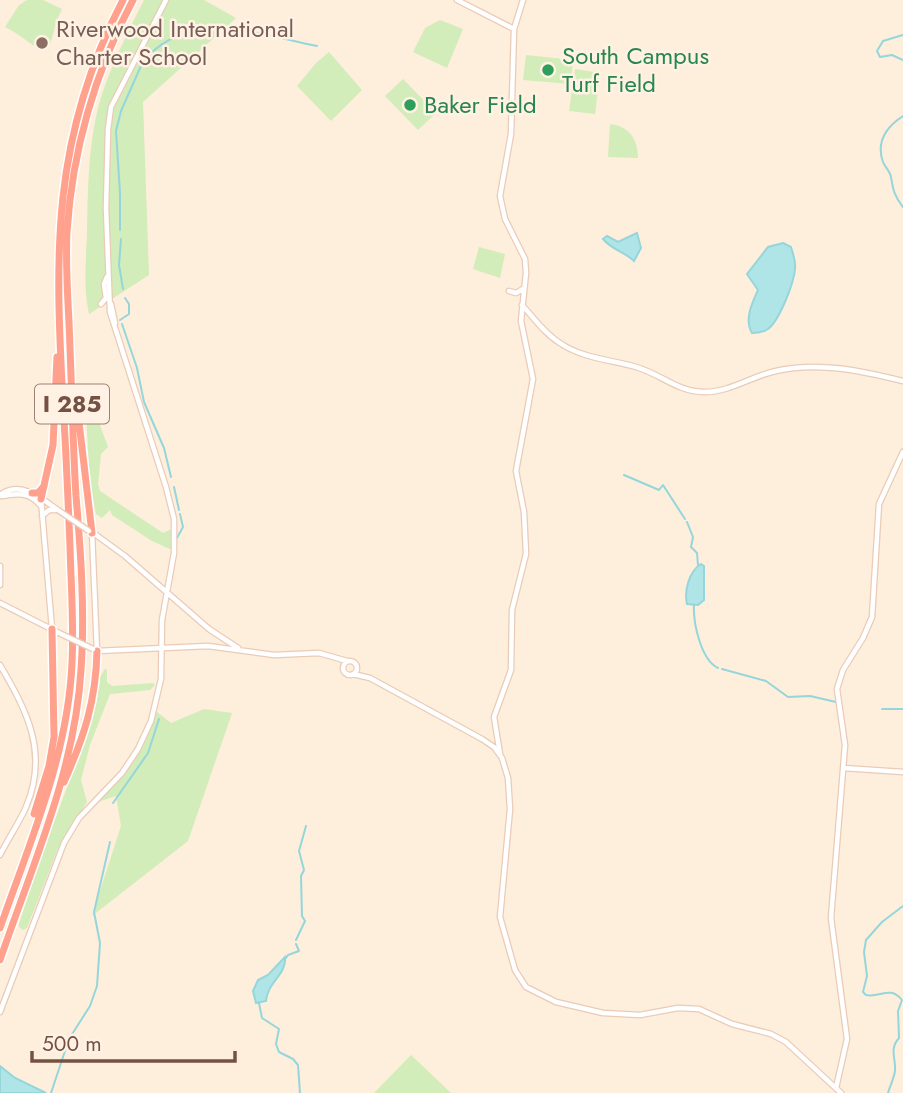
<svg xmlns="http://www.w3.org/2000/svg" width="903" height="1093" font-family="Jost,sans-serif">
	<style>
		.green { fill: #d2ecba }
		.water { fill: #b0e5e8; stroke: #95d6db; stroke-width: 2 }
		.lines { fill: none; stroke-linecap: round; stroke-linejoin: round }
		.stream { stroke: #95d6db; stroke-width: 2 }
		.secondary-casing { stroke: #eacbb7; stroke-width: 7 }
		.highway-casing { stroke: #fff; stroke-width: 10 }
		.secondary { stroke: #fff; stroke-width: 4.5 }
		.highway { stroke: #ffa18d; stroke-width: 7 }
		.secondary-bridge-casing { stroke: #eacbb7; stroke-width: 7; stroke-linecap: butt }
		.secondary-bridge { stroke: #fff; stroke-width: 4.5 }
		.education-dot { fill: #8d6e63; stroke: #fff2e4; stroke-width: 2.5 }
		.leisure-dot { fill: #2e9e5b; stroke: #fff2e4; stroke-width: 2.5 }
		.labels { text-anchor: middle; stroke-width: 5; stroke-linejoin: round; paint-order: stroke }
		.shield { fill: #fff2e4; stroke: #9e8173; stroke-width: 2 }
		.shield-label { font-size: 23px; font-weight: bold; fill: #755143 }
		.education-label { font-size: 24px; fill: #785e54; stroke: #fff2e4; text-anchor: start }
		.leisure-label { font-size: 24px; fill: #27864d; stroke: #fff2e4; text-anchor: start }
	</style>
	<rect width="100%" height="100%" fill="#feeedc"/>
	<path class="green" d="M27,0H43L62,9C55,22 54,35 48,49L43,51C29,44 20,34 5,27L19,5Z
		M144,0H204L236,18L143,102L149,275L89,314C83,284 86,264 87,234C88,188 88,138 102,94C113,62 128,31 144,0Z
		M440,20L463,29L447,68L413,52L425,28Z
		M329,52L362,90L331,121L297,86L316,63Z
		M526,55L573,60L571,84L523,80Z
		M575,69L600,73L595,114L569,111Z
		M403,79L436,113L418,130L385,96Z
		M610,124C629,126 638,139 638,158L608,157Z
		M479,247L505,254L500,278L473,269Z
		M89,411L95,412L108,447L101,454L98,484L100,491L163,533L169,530L172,531V550L152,541L112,515L110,510L102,518L96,514L90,484L86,413Z
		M105,669L107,670V682L112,686L153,683L155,685L150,690L110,694L90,745L81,780L87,802L58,848L27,928L23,930L19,927V924L37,868L88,731L97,700L100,677Z
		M204,709L232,713L188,841L92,916L121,826L116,796L98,802C124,774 144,748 156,711L171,723Z
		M411,1055L451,1093H374Z"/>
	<path class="water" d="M637,233L641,248L634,261C625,252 612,250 603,239L607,236L618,242Z
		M783,243L791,247C793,254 796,261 795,269C794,283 779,321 768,329C762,333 757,333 752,333C744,320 752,303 758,290L747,274L768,247Z
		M701,564L704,566V600L698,605L687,604C684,591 689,571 701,564Z
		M285,957C287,974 267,983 266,1001L256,1003L253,991L258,980L268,975Z
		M0,1066L15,1078L46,1093H0Z"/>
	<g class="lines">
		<path class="stream" d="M903,35L883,41L877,51L880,57L892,55L903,60
			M147,57C193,8 261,35 317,46
			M903,116C886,127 876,142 883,162C885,167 890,171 891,177C893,189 894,196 903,207
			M120,230V193L116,131L121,111L144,59
			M121,239L119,265L123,289
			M120,320L129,314V304L125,298
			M122,324L137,368L144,402L164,448L171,477
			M624,475L659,490L663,485L685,519
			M174,487L179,510
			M687,522L693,537L691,547L697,553L698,565
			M177,538L183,527L180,514
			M694,605C693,623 701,660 718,668
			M722,669L766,681L788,697L810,696L836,702
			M882,709H903
			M113,803L148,753L159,719
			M296,940L305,921L302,916L301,876L304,870L299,851L306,826
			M286,958L288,955L299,951L296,944
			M259,1003L262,1018L279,1029L276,1044L279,1052L293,1059L298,1065L300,1093
			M51,1093L69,1039L90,1006L97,986L100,943L94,912L110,842
			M888,1093C890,1086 894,1078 895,1071C896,1058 889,1049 899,1038L898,1011L902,1000C890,985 880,998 866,995L863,992L867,976L864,952L866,940L882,922L903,906"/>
		<defs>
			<path id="secondary" d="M457,0L514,29
				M509,291L516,293L523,289
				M101,304L106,298L104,284L107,277
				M111,304L115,323
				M522,305C534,318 545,334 560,343C581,358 612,360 636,367C661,374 677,392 705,392C730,392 752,376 776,371C818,361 862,371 903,381
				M0,495C20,480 41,498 58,510
				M2,496C17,493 30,492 41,506
				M41,499L52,629
				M42,516L49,510H57
				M92,532L125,556L209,629L238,648
				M92,533L97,651
				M0,566V585
				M0,603L59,633
				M97,651L208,646L274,655L319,653L347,661
				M343 668a7 7 0 1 1 14 0a7 7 0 1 1-14 0Z
				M0,665C27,711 49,753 26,807C19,823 8,839 0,855
				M353,674L370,678L482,739L494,747L502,758L508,778L510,809L500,917L515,970L526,987L556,1002L603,1013L640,1015L678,1008L699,1009L732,1024L771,1034L786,1042L841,1093
				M500,754L494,717L511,670L512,610L526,554L524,512L516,471L533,379L521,321L526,273L525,259L505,219L500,196L511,134L514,29L523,0
				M843,768L903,772
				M0,1012L64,843L79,818L122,773L138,749L151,721L161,679L162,620L174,553V519L166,487L110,312L106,208L108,129L111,107L166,0
				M836,1088L847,1039L831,918L845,745L837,689L843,670L863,638L872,617L879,504L903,452"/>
			<path id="highway" d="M77,405L92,533
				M32,493H38L44,486
				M41,499L53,445L57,357
				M64,782C84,737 96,701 97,651
				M34,814L49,766L54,737L52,629
				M0,928C30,842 68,755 72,663C74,624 71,585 70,546C68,498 66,451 63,403C55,254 51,137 123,0
				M0,960C32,866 75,771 81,670C85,613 81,554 76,496C73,447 72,398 70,348C69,310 65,271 67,232C72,152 95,71 133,0"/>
		</defs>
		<use href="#secondary" class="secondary-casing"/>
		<use href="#highway" class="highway-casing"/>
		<use href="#secondary" class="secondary"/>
		<use href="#highway" class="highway"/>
		<defs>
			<path id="secondary-bridge" d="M58,510L89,531
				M59,633L93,649"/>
		</defs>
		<use href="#secondary-bridge" class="secondary-bridge-casing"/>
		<use href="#secondary-bridge" class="secondary-bridge"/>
	</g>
	<circle class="education-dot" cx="42" cy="43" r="7"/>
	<g class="leisure-dot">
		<circle cx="548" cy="70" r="7"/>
		<circle cx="410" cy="105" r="7"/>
	</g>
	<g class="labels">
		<rect class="shield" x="35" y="384.5" width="74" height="39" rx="5"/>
		<g class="shield-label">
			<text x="72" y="412">I 285</text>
		</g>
		<g class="education-label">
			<text x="56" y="37">Riverwood International<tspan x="56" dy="28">Charter School</tspan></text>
		</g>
		<g class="leisure-label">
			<text x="562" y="64">South Campus<tspan x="562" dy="28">Turf Field</tspan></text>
			<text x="424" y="113">Baker Field</text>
		</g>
	</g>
	<path d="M32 1051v10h203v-10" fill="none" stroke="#755143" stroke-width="3.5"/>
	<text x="42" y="1051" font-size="21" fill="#755143" stroke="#fff2e4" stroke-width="5" paint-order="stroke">500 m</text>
</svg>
